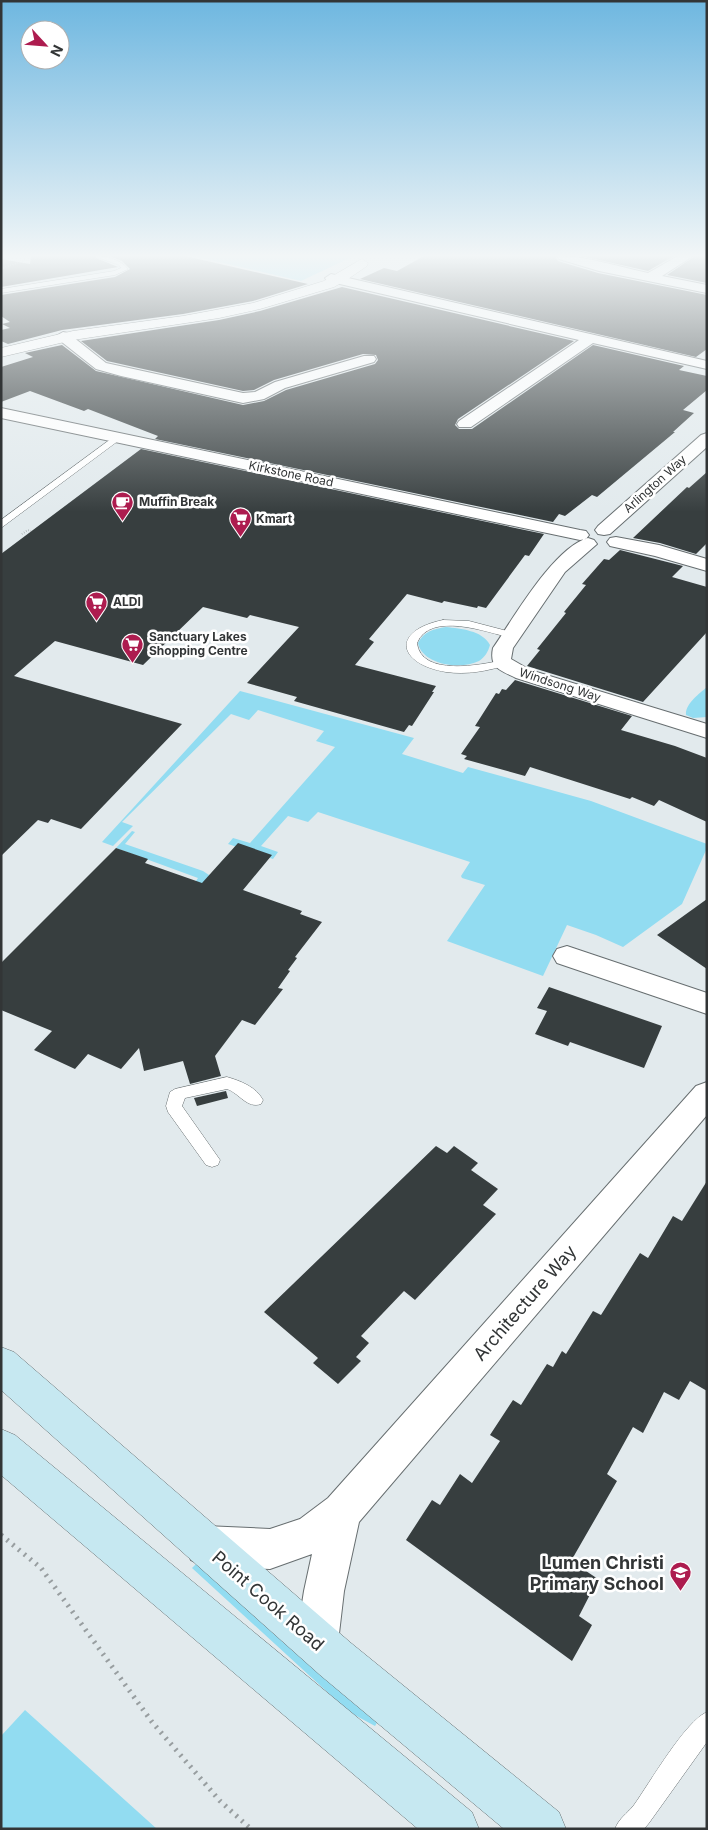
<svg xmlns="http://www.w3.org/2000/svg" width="708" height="1830" font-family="Inter,sans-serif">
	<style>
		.green { fill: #92dcf1 }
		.building { fill: #373e3f }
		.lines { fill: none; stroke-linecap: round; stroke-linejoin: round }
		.service-casing { stroke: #676e70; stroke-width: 1 }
		.minor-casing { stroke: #676e70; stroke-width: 2 }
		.tertiary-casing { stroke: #676e70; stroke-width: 1 }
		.secondary-casing { stroke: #676e70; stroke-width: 1 }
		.path-far1 { stroke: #989ea0; stroke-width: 2; stroke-dasharray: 0.5 2; stroke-linecap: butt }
		.path { stroke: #989ea0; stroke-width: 5; stroke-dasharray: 2 5.5; stroke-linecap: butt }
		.service { fill: #fff; fill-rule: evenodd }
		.minor { fill: #fff; fill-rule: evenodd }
		.tertiary { fill: #fff; fill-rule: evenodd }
		.secondary { fill: #c6e8f1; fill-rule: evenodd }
		.labels { text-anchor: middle; stroke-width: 5; stroke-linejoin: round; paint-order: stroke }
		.far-street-label { font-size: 12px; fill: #323536; stroke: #fff }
		.far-poi-label { font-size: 12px; font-weight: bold; fill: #323536; stroke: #fff; text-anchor: start }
		.near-street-label { font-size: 18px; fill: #323536; stroke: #fff }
		.near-poi-label { font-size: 18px; font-weight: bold; fill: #323536; stroke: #fff; text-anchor: end }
	</style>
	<rect width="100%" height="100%" fill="#e2eaed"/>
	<path class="green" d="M193,256H354L301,281Z
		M446,627C461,629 482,630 490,645C488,652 485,657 479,661C461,670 422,665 418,643C424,631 434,629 446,627Z
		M707,687V717L693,718L686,715C685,704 699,694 707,687Z
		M240,691L414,738L402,754L463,773L468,767L591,801L707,844V848L682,904L623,947L596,935L567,925L543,976L447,941L485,885L462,878L461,876L470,862L318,812L308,822L288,816L261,846L278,852L273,859L228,844L233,838L250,843L335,747L316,741L324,731L258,710L249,720L231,714L122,822L133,826L113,846L102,842Z
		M132,831L135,832L125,844L203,871L209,875L204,887L194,884L198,878L116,848Z
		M196,1564L375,1715L378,1721L375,1726L349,1712L192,1568Z
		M25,1710L157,1829H1V1736Z"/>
	<path class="building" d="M31,256H91L118,267L1,287V259L30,264Z
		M110,256H185L308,284L253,301L183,314L62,330L8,344L1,341V330L10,328L2,324L10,322L1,316V295L115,277L130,269L122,261Z
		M424,256H555L558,261L598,273L707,295V349L696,357L360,279L384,268L397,271Z
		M581,256H674L648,271Z
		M695,256H707V283L667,275Z
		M342,287L574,341L458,419L455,425L459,429H472L593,345L684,366L679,370L707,376V390L683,410L694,413L673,432H675L597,497L592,495L565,516L559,514L553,522L155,439L158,436L88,409L84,411L30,391L1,402V367L33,357L25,353L62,345L96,371L243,405L264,401L286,390L375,364L378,360L376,355L363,354L274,380L254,390L243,391L107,361L81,341L219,320L260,311Z
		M141,449L544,534L529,556L525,555L486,608L478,606L477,608L444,601L442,603L407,594L369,639L374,642L355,665L436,686L432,692H434L412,726L409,725L404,732L294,701L297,697L247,683L299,627L250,615L247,618L203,607L143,665L55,641L14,676L182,724L81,829L51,819L48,823L38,820L1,856V554Z
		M707,472V543L696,554L660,543L633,538L687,487L689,488Z
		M620,550L683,566L672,577L707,587V632L643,702L527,666L540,650L537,649L566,613L564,612L586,585L582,584L604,559L609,560Z
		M515,680L632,716L621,730L675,746L707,758V822L659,800L654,806L632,797L630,799L530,767L525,776L464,759L467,756L461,754L480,727L475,726L496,693L499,694L502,689L506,690Z
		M238,843L272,855L243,890L302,911L300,914L322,922L295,957L297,958L288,970L290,971L278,988L283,989L255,1025L242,1020L215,1056L221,1076L190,1084L183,1061L144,1071L139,1048L121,1069L88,1054L75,1069L34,1050L52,1031L1,1010V963L116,848L148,859L145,863L202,883Z
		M707,899V969L657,935Z
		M549,987L662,1026L644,1068L570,1042L568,1046L535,1034L547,1011L537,1008Z
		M226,1091L228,1098L197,1106L194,1098Z
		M436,1146L447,1153L454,1146L478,1163L471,1170L498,1189L483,1205L496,1214L415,1300L404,1291L361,1336L369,1343L356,1357L361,1361L338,1384L313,1363L318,1358L264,1312Z
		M707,1181V1391L690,1381L679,1400L664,1392L643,1433L633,1427L607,1474L617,1481L571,1561L598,1579L579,1616L592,1625L572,1661L406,1540L432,1500L440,1505L460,1474L472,1483L500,1441L490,1435L513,1400L521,1405L547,1364L553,1367L562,1351L566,1354L593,1311L601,1315L640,1253L648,1258L673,1216L682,1221Z"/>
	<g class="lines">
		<defs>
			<path id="service" d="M93,256C106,256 120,259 128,269L115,275L1,293V289L114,271L121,268L119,265Z
				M115,436L122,438L1,528V520Z
				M443,620L469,621L515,633L516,635L511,638C487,632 430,611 417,643C421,677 481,665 503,660L508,663L507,665C487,671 467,675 446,672C398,664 390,631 443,620Z
				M227,1077C241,1081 256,1087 263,1100L261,1104C247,1109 239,1093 227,1089L185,1098L182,1106L220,1160L218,1165L212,1167L206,1165L168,1112L166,1106L170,1092L175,1089Z
				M707,1712V1742L649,1823L644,1829H615C619,1818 627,1814 634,1805C649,1784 686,1720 707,1712Z"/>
			<path id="minor" d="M557,256C587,256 619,267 648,273L678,256H693L662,276L707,285V293L599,271L559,259Z
				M331,274L707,361V369L593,343L471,427H459L457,424L459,421L579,340L327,281L325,278Z
				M63,332L68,333L106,363L243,393L255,392L275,382L364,356H374L376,359L374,362L285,388L264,399L243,403L121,376L96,369L58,339L56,336Z
				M1,408L580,530L586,531L589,535L586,539L580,540L1,418Z
				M707,433V447L610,534L604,535L598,534L595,530L598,526L701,435Z
				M616,537L659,545L707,559V571L655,556L610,546L607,542L610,538Z
				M588,538L594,540L597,544L565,572L513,648L511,659L530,670L707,724V738L516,678C500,670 489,668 493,648C513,619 554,547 588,538Z
				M567,946L707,993V1014L557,963L553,956L557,949Z
				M707,1082V1115L359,1522L344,1591L338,1642L332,1657L317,1663L302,1657L296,1642L304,1591L312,1554L270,1569L205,1566L191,1560L185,1546L191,1532L205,1526L270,1529L300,1519L328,1498L696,1086Z"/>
			<path id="tertiary" d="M362,259L368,263L367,266L348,279L334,287L260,309L219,318L73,340L1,357V348L73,331L183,316L253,303L324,281Z"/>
			<path id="secondary" d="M1,1347L14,1352L351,1643L559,1812L566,1829H504L320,1675L1,1390Z
				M1,1429L15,1435L472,1812L479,1829H418L1,1475Z"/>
		</defs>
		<use href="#service" class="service-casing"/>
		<use href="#minor" class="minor-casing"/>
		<use href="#tertiary" class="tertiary-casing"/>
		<use href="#secondary" class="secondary-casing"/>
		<path class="path-far1" d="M1,269L22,261L27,256
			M22,534L28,530L31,531"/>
		<path class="path" d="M1,1535L41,1568L152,1722L220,1801L251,1829"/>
		<use href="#service" class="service"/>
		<use href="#minor" class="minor"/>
		<use href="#tertiary" class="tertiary"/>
		<use href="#secondary" class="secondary"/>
	</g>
	<linearGradient id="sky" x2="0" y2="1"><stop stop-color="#6eb7e0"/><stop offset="0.5" stop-color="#f2f6f7"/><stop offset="1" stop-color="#f2f6f7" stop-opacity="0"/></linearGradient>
	<rect width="708" height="512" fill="url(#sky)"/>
	<defs>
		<symbol id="cafe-pin" viewBox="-11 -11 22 30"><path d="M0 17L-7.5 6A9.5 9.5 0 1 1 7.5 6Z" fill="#ad1c4f" stroke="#fff"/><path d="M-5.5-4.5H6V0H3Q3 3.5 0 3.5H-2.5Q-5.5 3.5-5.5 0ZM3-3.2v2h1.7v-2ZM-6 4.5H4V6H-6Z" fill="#fff"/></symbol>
		<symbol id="supermarket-pin" viewBox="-11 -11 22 30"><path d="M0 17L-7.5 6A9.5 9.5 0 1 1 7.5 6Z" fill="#ad1c4f" stroke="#fff"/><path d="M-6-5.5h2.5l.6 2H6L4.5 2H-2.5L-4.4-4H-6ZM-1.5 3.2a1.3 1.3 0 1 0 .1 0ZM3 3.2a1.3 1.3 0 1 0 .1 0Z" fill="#fff"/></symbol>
		<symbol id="school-pin" viewBox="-11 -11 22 30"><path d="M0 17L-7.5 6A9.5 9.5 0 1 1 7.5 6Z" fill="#ad1c4f" stroke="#fff"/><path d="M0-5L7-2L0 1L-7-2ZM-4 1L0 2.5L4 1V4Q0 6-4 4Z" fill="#fff"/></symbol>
	</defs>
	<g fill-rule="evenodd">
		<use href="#cafe-pin" x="110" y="490" width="25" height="34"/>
		<use href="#supermarket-pin" x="228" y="506" width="25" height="34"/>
		<use href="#supermarket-pin" x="84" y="590" width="25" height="34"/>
		<use href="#supermarket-pin" x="120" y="632" width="25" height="34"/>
		<use href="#school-pin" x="668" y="1560" width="25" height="34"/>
	</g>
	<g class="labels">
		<g class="far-street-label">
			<text transform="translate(291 474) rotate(12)" y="4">Kirkstone Road</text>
			<text transform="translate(655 484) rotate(-42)" y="4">Arlington Way</text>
			<text transform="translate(560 685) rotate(18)" y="4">Windsong Way</text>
		</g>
		<g class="far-poi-label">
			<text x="139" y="506">Muffin Break</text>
			<text x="256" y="523">Kmart</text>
			<text x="113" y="606">ALDI</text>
			<text x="149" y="641">Sanctuary Lakes<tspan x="149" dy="14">Shopping Centre</tspan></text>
		</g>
		<g class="near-street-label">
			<text transform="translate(525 1303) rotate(-49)" y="6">Architecture Way</text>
			<text transform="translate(268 1601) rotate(41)" y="6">Point Cook Road</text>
		</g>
		<g class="near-poi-label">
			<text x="664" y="1569">Lumen Christi<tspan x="664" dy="21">Primary School</tspan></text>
		</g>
	</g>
	<rect width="708" height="1830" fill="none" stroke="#323536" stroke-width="5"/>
	<g transform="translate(45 45) rotate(116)"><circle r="24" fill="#ffffff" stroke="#adaeaf"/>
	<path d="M0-4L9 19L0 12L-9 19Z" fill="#ad1c4f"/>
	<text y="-8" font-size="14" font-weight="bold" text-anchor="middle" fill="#323536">N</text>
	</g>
</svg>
